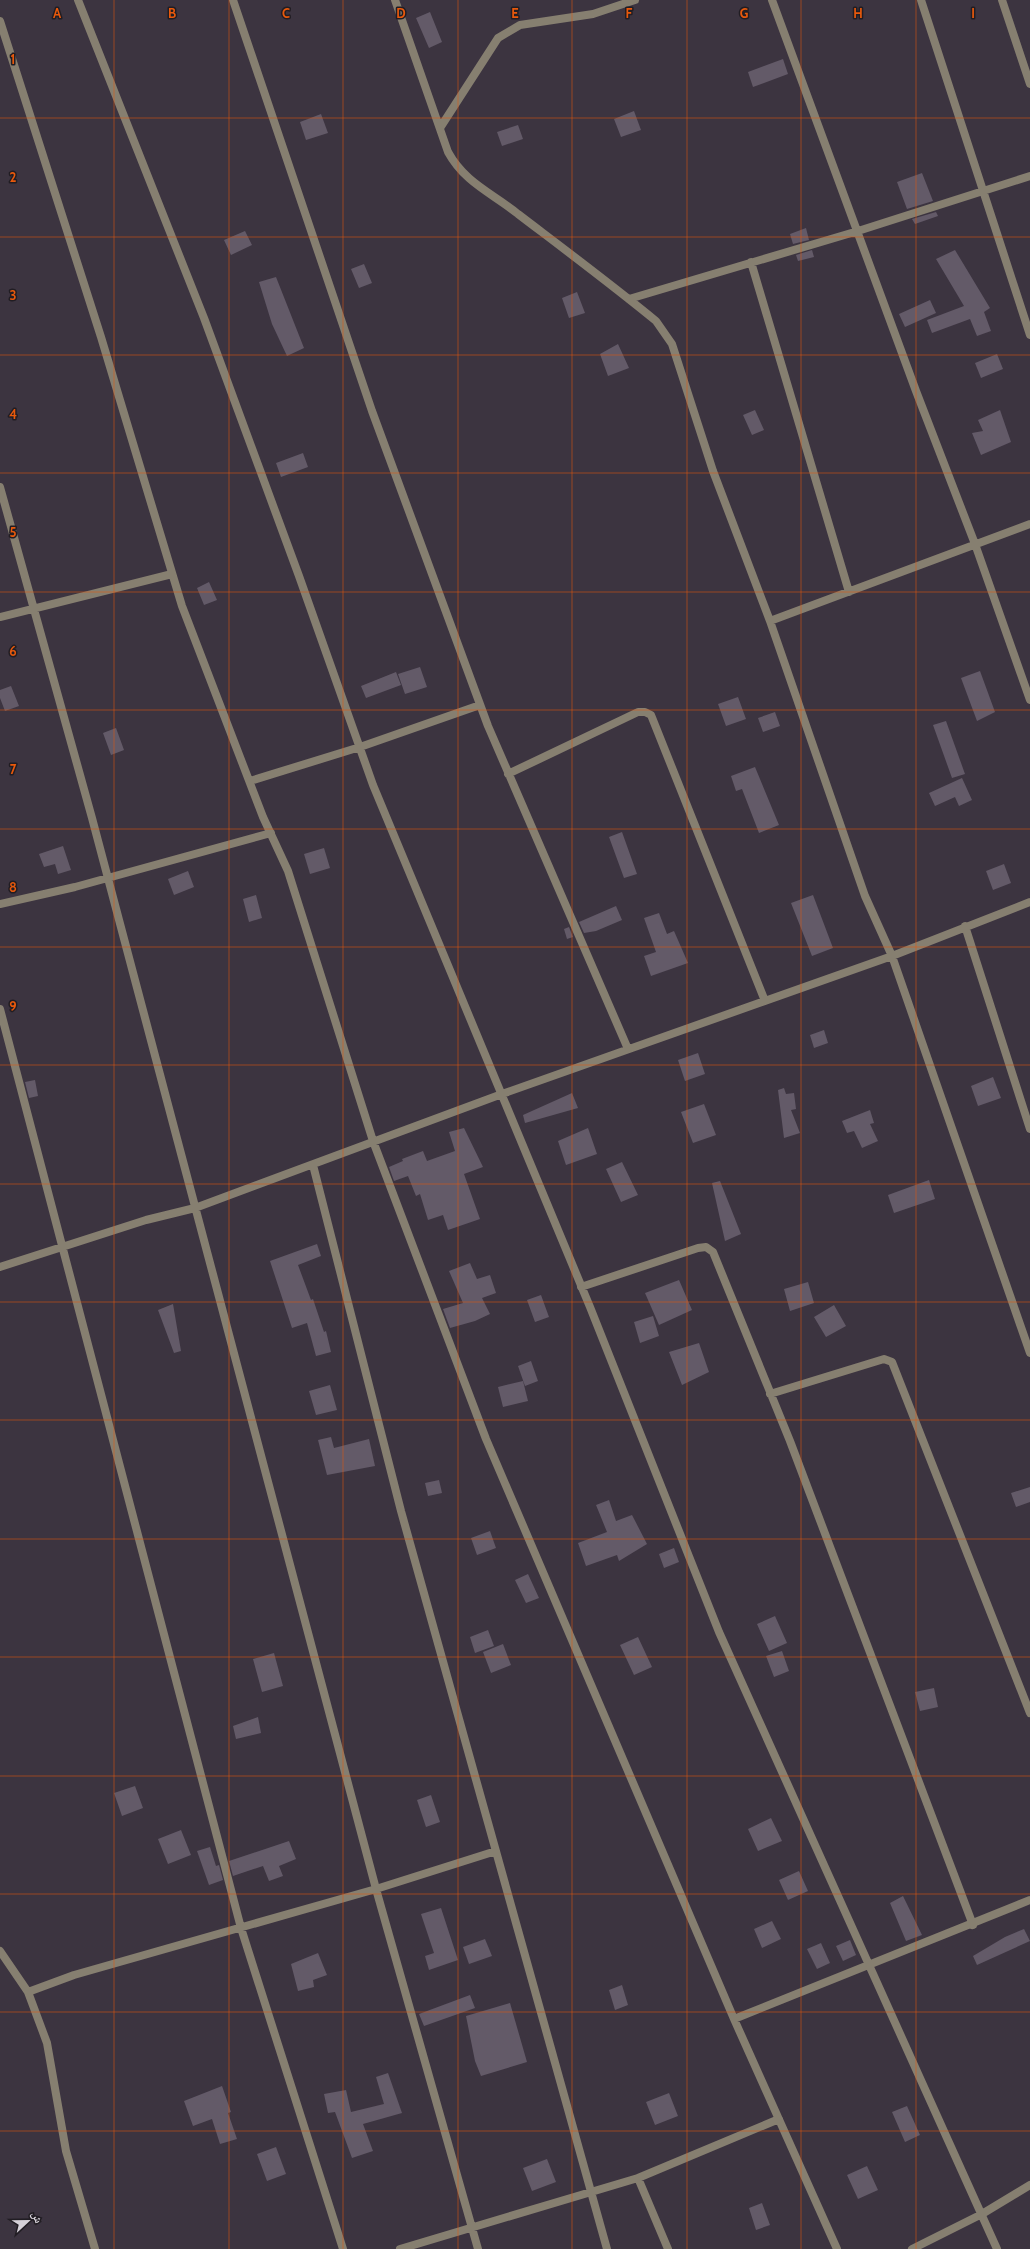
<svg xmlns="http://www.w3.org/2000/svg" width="1030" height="2249" font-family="Cabin,'Noto Naskh Arabic',sans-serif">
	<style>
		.building { fill: #635a68 }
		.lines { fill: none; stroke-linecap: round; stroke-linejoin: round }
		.street { stroke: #867f70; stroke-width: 8 }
		.grid { fill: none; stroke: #e8590c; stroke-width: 1; stroke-opacity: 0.55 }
		.grid-label { font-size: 13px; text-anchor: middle; font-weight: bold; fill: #e8590c; stroke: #211d23; stroke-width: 3; stroke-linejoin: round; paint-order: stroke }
	</style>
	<rect width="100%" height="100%" fill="#3c3440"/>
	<path class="building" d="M430,12L442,42L429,48L416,18Z
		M783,59L788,74L753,87L748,72Z
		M634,111L641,130L621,137L614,119Z
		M321,114L328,133L306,140L300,122Z
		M518,125L523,139L502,146L497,132Z
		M922,173L933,201L907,209L897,182Z
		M936,212L938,216L915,224L912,219Z
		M806,228L809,240L793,244L790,234Z
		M245,231L252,245L231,255L224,240Z
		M812,250L814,257L798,261L796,255Z
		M955,250L990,308L984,312L991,331L977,336L970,319L932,333L927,320L964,306L936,259Z
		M364,264L372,283L359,288L351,269Z
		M276,277L304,348L287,356L272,324L259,282Z
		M577,292L585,313L569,318L562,298Z
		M930,300L936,313L905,327L899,314Z
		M618,344L629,368L608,376L600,354Z
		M997,354L1003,369L981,378L975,363Z
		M755,410L764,430L752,435L743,415Z
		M1000,410L1011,442L981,455L972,433L983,431L978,420Z
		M303,453L308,467L281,477L276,463Z
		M209,582L217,600L204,605L197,588Z
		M420,667L427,687L405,694L398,674Z
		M980,671L995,712L977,721L961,678Z
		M396,672L401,685L366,698L361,686Z
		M11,686L19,706L5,711L0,698V690Z
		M738,697L746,719L726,726L718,704Z
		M775,712L780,726L763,732L758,718Z
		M946,721L965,774L952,778L933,725Z
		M116,728L124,750L111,755L103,733Z
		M755,767L779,825L759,833L742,789L736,791L731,776Z
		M962,778L972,800L959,806L955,797L935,806L929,793Z
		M622,832L637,874L624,878L609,837Z
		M63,846L71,870L58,874L55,864L44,867L39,854Z
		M324,848L330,868L310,874L304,854Z
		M1004,864L1011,883L993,890L986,871Z
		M188,871L194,887L174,895L168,879Z
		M256,895L262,918L249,922L243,899Z
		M813,895L833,948L812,956L791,903Z
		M616,906L622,920L596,931L584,933L579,922Z
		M659,913L667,934L674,931L688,963L651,976L644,956L656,952L644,918Z
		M569,927L573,937L567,939L564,929Z
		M824,1030L828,1043L814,1048L810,1035Z
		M698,1053L705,1074L685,1081L678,1060Z
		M993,1077L1001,1098L978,1106L971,1086Z
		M35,1080L38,1096L29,1098L25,1082Z
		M784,1088L786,1094L794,1093L796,1109L791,1110L800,1133L784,1138L778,1090Z
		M572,1093L578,1108L525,1123L523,1115Z
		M704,1104L716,1135L693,1143L681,1112Z
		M870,1110L874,1123L870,1124L878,1141L862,1148L854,1131L847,1133L842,1121Z
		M464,1128L483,1167L464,1174L480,1219L448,1230L443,1215L428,1220L420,1194L416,1196L408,1176L394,1181L389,1167L403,1161L402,1159L423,1151L427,1161L455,1151L449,1132Z
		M588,1128L597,1154L566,1165L558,1141Z
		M622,1162L638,1195L621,1202L606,1169Z
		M929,1180L935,1199L894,1213L888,1195Z
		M720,1181L741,1234L725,1241L712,1183Z
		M317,1244L321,1256L298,1265L311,1300L313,1299L324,1332L326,1331L331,1352L316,1356L307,1323L292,1328L270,1261Z
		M470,1263L477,1279L490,1275L496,1293L482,1298L490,1314L475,1321L450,1328L443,1309L463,1303L449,1271Z
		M679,1280L692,1310L659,1325L645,1293Z
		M808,1282L814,1303L790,1311L784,1289Z
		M541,1295L549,1317L535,1322L527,1300Z
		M173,1304L181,1351L174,1353L158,1310Z
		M834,1305L846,1326L826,1337L814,1317Z
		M653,1316L659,1336L640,1343L634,1322Z
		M699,1343L709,1372L682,1385L669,1352Z
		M531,1361L538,1381L525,1386L518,1366Z
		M523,1381L528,1401L503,1407L498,1387Z
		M330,1385L337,1410L316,1415L309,1391Z
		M331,1437L334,1448L369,1439L375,1466L327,1475L318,1440Z
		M439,1480L442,1493L428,1496L425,1483Z
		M1030,1487V1502L1016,1507L1011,1493Z
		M609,1500L616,1521L632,1515L647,1544L619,1561L617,1555L586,1566L578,1543L607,1532L596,1505Z
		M490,1531L496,1548L477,1555L471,1538Z
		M674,1548L679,1562L664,1568L659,1554Z
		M528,1574L539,1598L526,1603L515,1580Z
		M775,1616L787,1643L769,1651L757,1624Z
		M488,1630L494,1646L475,1653L470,1637Z
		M638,1637L652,1667L634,1675L620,1645Z
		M503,1644L511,1665L491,1673L483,1652Z
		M782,1651L789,1671L774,1677L766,1656Z
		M274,1653L283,1686L262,1692L253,1659Z
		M934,1688L938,1707L920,1711L915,1692Z
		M258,1717L261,1733L236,1739L233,1726Z
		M135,1786L143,1808L122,1816L114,1793Z
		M431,1795L440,1822L426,1827L417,1800Z
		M771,1818L782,1841L758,1851L748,1829Z
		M181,1830L191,1855L168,1864L158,1839Z
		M289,1841L296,1859L279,1866L283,1876L269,1881L263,1866L233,1876L229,1861Z
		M210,1847L216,1866L219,1865L223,1880L209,1885L197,1851Z
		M799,1871L808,1891L788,1900L779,1880Z
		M903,1896L922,1935L906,1941L890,1903Z
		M441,1908L458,1960L429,1970L425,1956L434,1953L421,1914Z
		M772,1921L781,1939L762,1948L754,1929Z
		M1024,1929L1030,1941L977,1965L973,1956L1005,1937Z
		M485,1939L492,1956L469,1964L463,1947Z
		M850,1940L856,1955L843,1961L836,1946Z
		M821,1943L830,1963L817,1969L807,1949Z
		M318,1953L327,1975L313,1980L314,1987L298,1991L291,1964Z
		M622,1985L628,2005L615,2010L609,1990Z
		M470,1995L475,2008L424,2026L419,2014Z
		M510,2003L527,2062L481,2076L475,2061L466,2016Z
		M388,2073L402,2113L363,2124L373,2151L352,2158L335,2112L328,2113L324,2094L346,2090L351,2112L384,2104L376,2077Z
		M222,2086L231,2112L228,2113L237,2139L220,2144L212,2119L193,2126L184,2101Z
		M669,2093L678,2116L655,2125L646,2102Z
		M907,2106L920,2135L905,2142L892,2112Z
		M276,2147L286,2174L267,2181L257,2154Z
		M547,2159L556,2182L532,2191L523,2168Z
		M867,2166L878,2190L858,2199L847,2175Z
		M762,2203L770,2225L756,2230L749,2208Z"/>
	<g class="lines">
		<path class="street" d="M78,0L204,318L299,576L373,785L590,1307L719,1632L997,2249
			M233,0L372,411L488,726L628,1049
			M395,0L448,152C465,183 492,193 518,214C564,249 611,284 656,321L672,344L713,471L770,621L865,896L892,956L1030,1353
			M772,0L916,391L975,544L1030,700
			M921,0L1030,335
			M1002,0L1030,84
			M0,21L101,337L182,606L263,817L288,871L373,1141L486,1439L734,2019L837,2249
			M440,128L498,38L520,25L593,14L635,0
			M751,262L849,592
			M629,299L858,231L1030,176
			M0,487L92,818L376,1889L478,2249
			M0,617L172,574
			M770,621L1030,524
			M508,774L638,712H645L651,715L765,1001
			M250,781L360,747L480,705
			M0,904L75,887L271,833
			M965,926L1030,1129
			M0,1009L241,1928L343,2249
			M313,1165L401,1511L607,2249
			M0,1267L146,1220L195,1208L502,1094L892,956L1030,902
			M581,1287L698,1248L706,1247L713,1252L790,1441L973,1925
			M770,1394L884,1359L892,1362L1030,1713
			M0,1951L28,1992L47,2043L66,2151L95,2249
			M28,1992L74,1975L376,1889L496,1851
			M734,2019L1030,1900
			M638,2178L668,2249
			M400,2249L638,2178L779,2119
			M912,2249L982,2214L1030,2185"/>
	</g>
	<path class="grid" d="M114,0V2249M229,0V2249M343,0V2249M458,0V2249M572,0V2249M687,0V2249M801,0V2249M916,0V2249M0,118H1030M0,237H1030M0,355H1030M0,473H1030M0,592H1030M0,710H1030M0,829H1030M0,947H1030M0,1065H1030M0,1184H1030M0,1302H1030M0,1420H1030M0,1539H1030M0,1657H1030M0,1776H1030M0,1894H1030M0,2012H1030M0,2131H1030"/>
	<g class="grid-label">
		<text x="57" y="18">A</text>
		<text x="172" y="18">B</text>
		<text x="286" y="18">C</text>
		<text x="401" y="18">D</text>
		<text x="515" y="18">E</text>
		<text x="629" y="18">F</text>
		<text x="744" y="18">G</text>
		<text x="858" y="18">H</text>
		<text x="973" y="18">I</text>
		<text x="13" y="64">1</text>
		<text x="13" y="182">2</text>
		<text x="13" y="300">3</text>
		<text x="13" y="419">4</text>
		<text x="13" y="537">5</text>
		<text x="13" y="656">6</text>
		<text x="13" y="774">7</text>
		<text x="13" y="892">8</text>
		<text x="13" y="1011">9</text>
	</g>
	<g transform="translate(28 2221) rotate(68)" stroke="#211d23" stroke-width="3" paint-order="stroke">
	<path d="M0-3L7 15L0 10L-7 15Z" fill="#d6d1d9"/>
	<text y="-6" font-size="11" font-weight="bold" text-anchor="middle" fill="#d6d1d9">ش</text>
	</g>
</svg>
